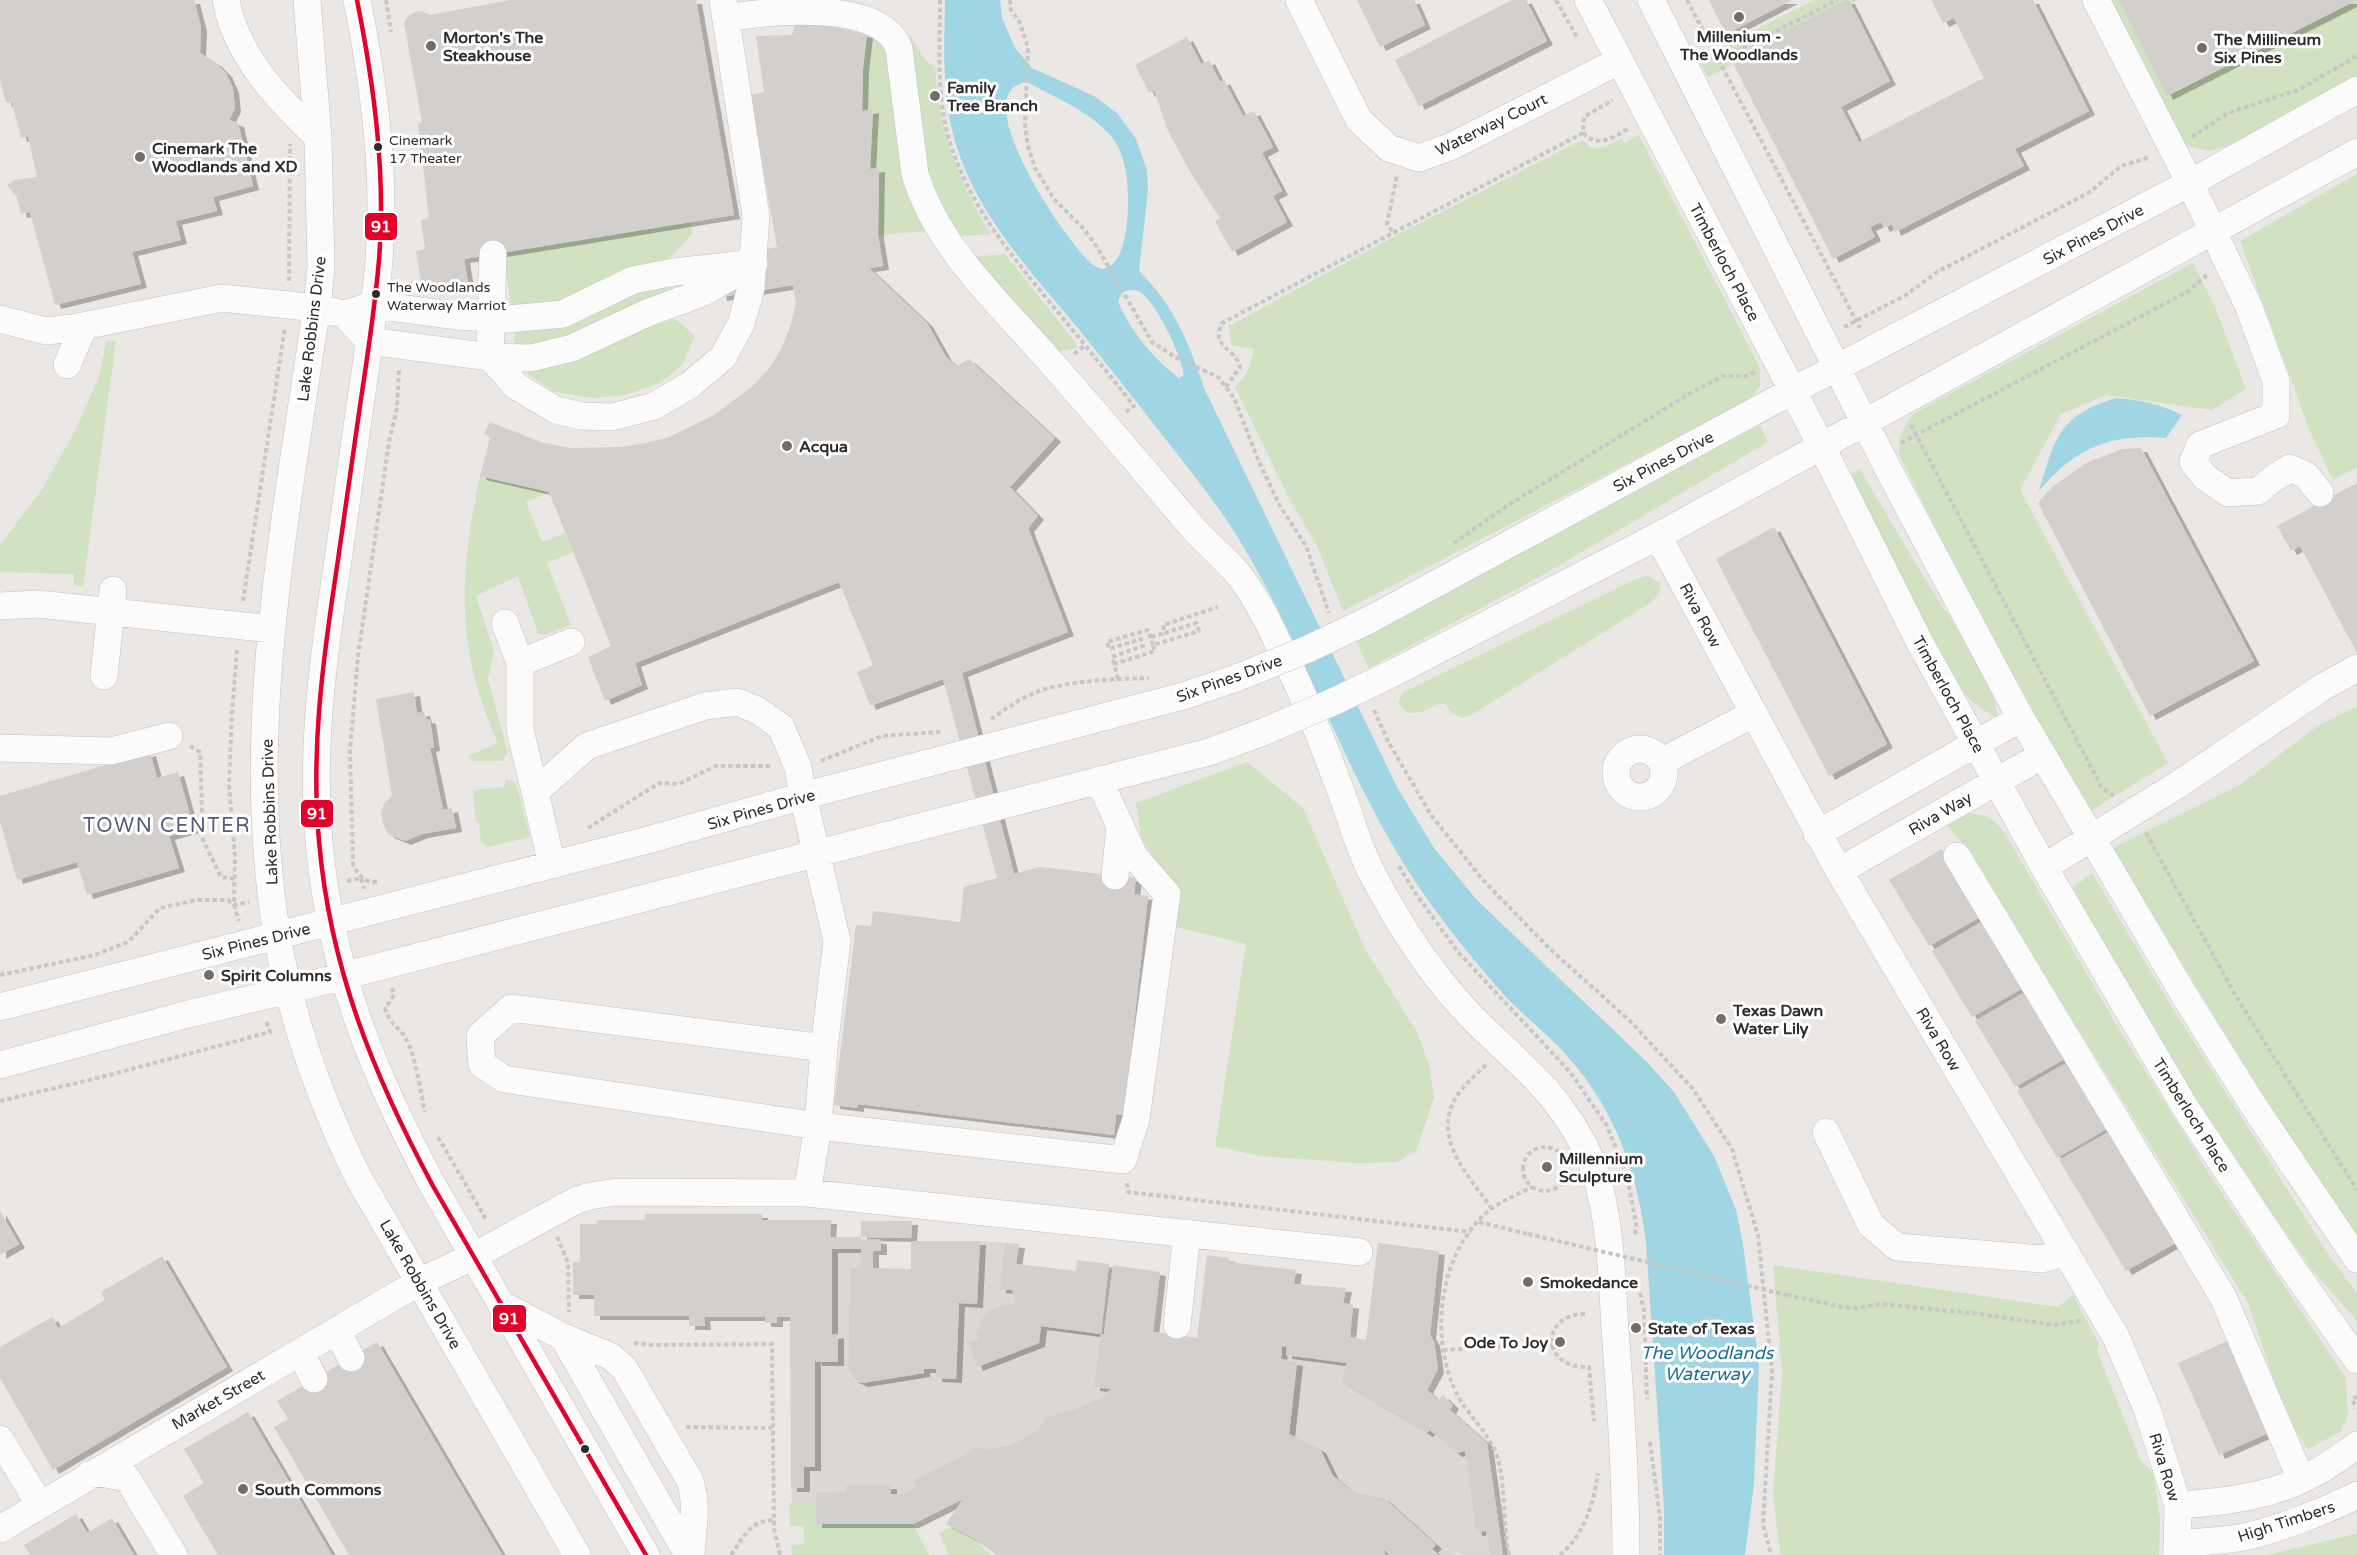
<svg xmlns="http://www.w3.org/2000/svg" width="2357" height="1555" font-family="'Varela Round',sans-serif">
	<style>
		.green { fill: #d0e2c1 }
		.plaza { fill: #dad7d4 }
		.water { fill: #a0d6e3; fill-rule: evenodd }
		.building { fill: #d2cfcd; filter: url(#shadow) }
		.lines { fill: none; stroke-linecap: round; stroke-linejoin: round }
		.minor-casing { stroke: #c3c2c2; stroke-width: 28 }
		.path { stroke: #c7c7c7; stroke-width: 4; stroke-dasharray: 4.5 3; stroke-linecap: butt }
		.minor { stroke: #fcfbfb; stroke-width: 27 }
		.minor-bridge-casing { stroke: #c3c2c2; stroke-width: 28; stroke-linecap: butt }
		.path-bridge { stroke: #c7c7c7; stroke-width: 4; stroke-dasharray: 4.5 3; stroke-linecap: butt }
		.minor-bridge { stroke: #fcfbfb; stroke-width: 27 }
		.bus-1-casing { stroke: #fff; stroke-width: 9 }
		.bus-1 { stroke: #e4002b; stroke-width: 4.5 }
		.poi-dot { fill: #6f6e6d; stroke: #fff; stroke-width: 2 }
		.bus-dot { fill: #2d2d2d; stroke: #fff; stroke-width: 2 }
		.labels { text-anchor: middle; stroke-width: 6; stroke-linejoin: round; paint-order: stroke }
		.bus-label { font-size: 14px; fill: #2d2d2d; stroke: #fff; text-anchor: start }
		.poi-label { font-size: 16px; font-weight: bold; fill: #2d2d2d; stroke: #fff; text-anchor: start }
		.street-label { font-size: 16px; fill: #2d2d2d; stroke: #fff }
		.water-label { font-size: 18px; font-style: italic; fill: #1c7192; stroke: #fff }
		.quarter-label { font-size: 20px; letter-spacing: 1.5px; fill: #515b7a; stroke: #fff }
		.line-badge { stroke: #fff; stroke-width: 2 }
		.badge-label { font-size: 16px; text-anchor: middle; font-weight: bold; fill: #fff }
	</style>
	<defs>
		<filter id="shadow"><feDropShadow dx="6" dy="4" stdDeviation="0" flood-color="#0004"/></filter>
	</defs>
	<rect width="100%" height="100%" fill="#eae7e4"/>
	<path class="green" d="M1814,0H1859L1708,77L1698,59Z
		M2107,0H2119L2167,96L2357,0V76L2230,145L2210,151L2183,145Z
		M867,34L885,42L927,231L878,235L879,168L870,169L873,110L862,111L863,68Z
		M910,35L926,61L935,67L937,88L931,89L932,103H939C947,152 965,192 991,234L958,236L945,216L928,174L909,42Z
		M1639,135L1753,354L1760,369V386L1752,396L1737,406L1343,611L1317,546L1290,500L1235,387C1247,377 1251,363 1254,349L1231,345L1229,326L1393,237L1582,140L1592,148L1605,147L1622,138L1624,143Z
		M2357,174V467L2333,480L2309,429L2240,241Z
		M690,222L692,234L667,261L559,308L512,312L503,252Z
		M1005,254L1076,343L1077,348L1056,352L974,257Z
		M2193,263L2215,307L2246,389L2212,410L2106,395L2061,414L2020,490L2168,763L2091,811C2022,694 1959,576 1899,455C1898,437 1903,427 1914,413Z
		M670,280L673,291L568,341L515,348L514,328L633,288Z
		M675,319L695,336L682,365L660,383L625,395L593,398L555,392L523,371L530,366Z
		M116,341L83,587L74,585V574L0,572V545L43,488L75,431L99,377L106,342Z
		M1760,425L1768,442L1548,572L1369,668L1356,641Z
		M1860,469C1884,510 1908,551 1933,592C1951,621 2001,684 1996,717C1947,694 1925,630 1902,584C1884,548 1866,513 1848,477Z
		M480,476L549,492L526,502L542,542L565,533L573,552L547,563L571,625L545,635L538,633L518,576L476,596L494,651L488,680L508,752L502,761H473L468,756L498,743C455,648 459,575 480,476Z
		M1648,576L1660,583C1661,594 1656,599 1647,605L1473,714L1462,718L1452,713L1445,704H1438L1422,712L1407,713L1398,703L1402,693L1636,579Z
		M2357,706V1239L2261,1093L2112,848L2238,786L2316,727Z
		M1247,762L1303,808L1365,949L1417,1032L1430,1068L1434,1098L1416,1151L1397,1162L1358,1163L1260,1156L1215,1146L1246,944L1173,926L1177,892L1141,838L1136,803Z
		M506,779L514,782L517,787L530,837L488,847L481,842L479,823L476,821L473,792L475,790L504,787Z
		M1963,813C1984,814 1991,816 2004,832L2119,1029L2206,1169L2346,1378L2348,1416L2340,1432L2308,1449L2286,1416L2248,1303L1966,848L1945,823Z
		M2092,873L2172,1007L2328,1254L2357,1293V1321L2313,1271L2236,1163L2135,1000L2072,888Z
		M1773,1265L2058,1307L2073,1295L2099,1344L2097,1351L2141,1461L2153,1472L2160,1519L2159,1555H1780L1773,1494L1782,1373Z
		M789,1503H816V1524H913L929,1555H792L791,1545L804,1544L803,1526H790Z
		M952,1527L975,1539L990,1555H944L948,1552L939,1533Z
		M2357,1531V1555H2267L2355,1534Z"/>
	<path class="plaza" d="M980,1241L1005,1243L1000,1289L1012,1290L1016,1302L988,1310L979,1323L981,1328L976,1331L978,1339L968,1343L977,1366L1039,1343L1041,1326L1101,1334L1094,1386L1111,1389L1102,1397L1078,1408L1047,1417L1037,1430L1012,1445L985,1449L972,1447V1451L913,1480L916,1487L903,1494H891V1485L846,1493H816V1503H792L791,1488H804V1467L815,1466V1357L837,1335H832V1249H861V1268H850L848,1369L851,1377L855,1381L862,1383L924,1373V1369H936V1378L956,1379L959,1303H977Z
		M1282,1346L1347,1363L1341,1382L1426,1433L1430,1430L1456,1452L1465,1451L1476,1532L1486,1531L1490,1555H1464L1456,1553L1455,1555H1439L1432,1549L1436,1544L1384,1497L1365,1495L1350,1490L1289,1434L1297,1362L1281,1359Z"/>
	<path class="water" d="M945,0H1000L1002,18L1015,48L1032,68L1094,96L1118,114L1136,139L1147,170L1148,190L1139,271C1176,308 1188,342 1205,390L1397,787L1434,848L1476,899L1647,1062L1674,1092L1714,1156L1736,1210L1743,1244L1759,1365L1754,1484L1745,1555H1664V1507L1646,1243C1638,1175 1615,1109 1568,1057C1549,1035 1525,1017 1505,996C1476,963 1448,929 1423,893C1346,782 1308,651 1237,536C1215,501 1189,469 1163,436C1135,400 1106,363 1077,327C1029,270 975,212 954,138C942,93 944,46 945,0ZM1027,82C1056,98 1089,111 1111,136C1120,146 1124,160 1126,173C1130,195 1130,257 1108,267C1105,269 1102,270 1099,268C1086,263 1074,243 1065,232C1048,210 969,90 1027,82ZM1128,290C1131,290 1135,290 1138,291C1155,298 1182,357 1184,375L1179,378C1155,360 1129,330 1118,301L1122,293Z
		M2116,398C2140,400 2160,404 2182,415L2166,438C2110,434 2076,447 2039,491C2055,438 2059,415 2116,398Z"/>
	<path class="building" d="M0,0H194L201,27L200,53L216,63L226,73L233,89L235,108L229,120L238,123L253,186L213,197L217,211L176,221L181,240L132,252L141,284L55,305L30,212L21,214L17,197L7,185L15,180L37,177L28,136L21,138L12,102L6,103L0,80Z
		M510,0H696L734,215L464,259L468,283L422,288L416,251L425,249L421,220L429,218L418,123L422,122L404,23L408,16L415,12L422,11L430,15Z
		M1357,0H1414L1425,25L1380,47Z
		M1512,0H1526L1547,41L1419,106L1395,60Z
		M1709,0H1792L1726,34Z
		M1846,0H1849L1890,81L1841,107L1859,142L1984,78L1954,18L1943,23L1931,0H2033L2089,111L2015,149L2024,166L1895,232L1892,224L1884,228L1881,222L1870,227L1875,237L1833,259L1731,59Z
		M2119,0H2357L2167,96Z
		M797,19L867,34L863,68L862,111L873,109L870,169L879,168L878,235L883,266L869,268L927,323L946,357L956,366L969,359L1055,438L1010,487L1038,516L1028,528L1068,632L962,673L1014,874L1040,867L1136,878L1134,894L1148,896L1124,1115L1116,1114L1114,1135L858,1104V1108L834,1105L856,925L871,926L873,911L960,922L964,887L997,878L943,679L870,706L857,672L873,665L839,582L635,663L642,685L605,701L588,657L611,646L549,492L480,476L490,438L484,433L490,422L541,442L570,448L621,447L646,443L669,437L714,415L754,385L770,367L782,347L791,324L796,303L793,285L721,297L715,259L777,247L750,95L764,92L756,36L792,35Z
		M1187,37L1201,64L1209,60L1220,82L1224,80L1243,116L1254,111L1273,147L1262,153L1282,191L1273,196L1287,222L1232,252L1215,221L1220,218L1193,177L1168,131L1154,90L1149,93L1135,65Z
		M2141,448L2254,661L2150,716L2038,503L2052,487L2086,463L2122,449Z
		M2357,483V653L2300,546L2291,551L2277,526Z
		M1774,527L1887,744L1829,776L1716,559Z
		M414,692L417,713L424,712L426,719L430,720L434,747L430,748L443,810L452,808L456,828L422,834L405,841L388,834L383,824L381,813L384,803L392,796L376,699Z
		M150,752L157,778L178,772L194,829L169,836L179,868L87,895L77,862L17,880L0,821V796Z
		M1942,849L1982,916L1929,946L1889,880Z
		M1985,920L2025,987L1972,1017L1932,951Z
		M2027,991L2068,1057L2015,1087L1975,1021Z
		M2070,1061L2110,1127L2057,1158L2017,1091Z
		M2112,1130L2179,1241L2126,1271L2059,1160Z
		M0,1211L19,1244L0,1255Z
		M645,1214H762V1220H831L830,1237H861V1239L881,1240V1251H873V1268L911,1269V1241H980L977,1304L959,1303L956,1379L936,1378V1369H924V1373L862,1383L853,1379L848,1369L850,1268H861V1249H832V1335L838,1334V1362H816L815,1357V1467H804V1488H791L790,1317H777V1323H765V1317H704L705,1326H689V1316H594V1295H573V1262H580V1224H597V1220H645Z
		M861,1221H912L911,1238L861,1237Z
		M1005,1243L1019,1244L1016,1264L1076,1271L1077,1260L1109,1264L1101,1334L1041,1326L1039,1343L977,1367L968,1343L978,1339L976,1331L981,1328L979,1323L988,1310L1016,1302L1012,1290L1000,1289Z
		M1378,1243L1439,1251L1430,1335L1434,1342L1438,1369L1427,1390L1438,1400L1443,1395L1453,1405L1450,1410L1487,1443L1503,1555H1490L1486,1531L1476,1532L1465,1451L1456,1453L1430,1430L1427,1433L1341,1382L1347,1363L1286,1355L1287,1347L1282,1346L1281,1359L1297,1362L1289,1434L1320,1449L1333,1476L1350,1490L1365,1495L1383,1497L1436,1545L1432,1549L1439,1555H1390L1383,1549L1385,1555H997L976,1540L946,1524L963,1499L913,1524H816V1492L846,1493V1486L891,1485V1494H903L916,1487L913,1480L972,1451V1447L985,1449L1012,1445L1037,1430L1047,1417L1078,1408L1102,1397L1111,1389L1094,1387L1101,1334H1104L1113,1265L1160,1272L1153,1332L1197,1338L1207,1255L1229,1258V1262L1296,1270L1294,1284L1346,1288L1343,1303L1353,1305L1350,1337L1366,1340Z
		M162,1256L227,1367L53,1470L0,1378V1347L52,1317L58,1328L105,1300L101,1292Z
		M2234,1338L2275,1430L2219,1455L2178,1363Z
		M377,1342L502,1555H349L274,1427L288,1419L277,1401Z
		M248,1412L332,1555H218L183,1496L204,1483L184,1449Z
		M76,1514L87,1533L112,1518L134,1555H30L24,1545Z"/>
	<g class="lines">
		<defs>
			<path id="minor" d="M226,0C236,56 278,99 318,137
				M307,0L318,137L321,267L318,299C309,356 301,413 292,470C269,624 251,780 277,935C291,1019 320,1099 357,1175L577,1555
				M357,0C374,85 386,174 379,260C375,307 368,353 361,399C352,460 344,520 335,580C322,667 311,753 319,841C330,968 373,1074 433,1186L646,1555
				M1299,0L1359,120L1389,148L1419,158L1452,146L1619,61
				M1588,0L1821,445L1919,641L2044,867L2185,1107L2287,1261L2357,1360
				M1651,0L1887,467L2018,713L2186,998L2253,1105L2357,1259
				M2096,0L2190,183L2249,307L2276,381V415L2200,445L2193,462L2205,477L2228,493L2258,491L2274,478L2290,468L2306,475L2320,493
				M726,18C775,10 883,0 899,49L915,174C936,244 993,297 1040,350C1092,408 1142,468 1193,528C1207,544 1224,557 1238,574C1255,595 1267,619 1278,643C1304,694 1324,746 1344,800C1353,824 1360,852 1373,875C1399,925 1430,973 1469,1014C1500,1047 1538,1075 1564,1113C1579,1134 1593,1160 1599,1185C1611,1232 1612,1281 1615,1329C1621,1405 1626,1479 1626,1555
				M493,254L490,357L516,386L556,410L581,416L612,417L654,406L690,385L723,357L741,324L751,288L756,216L723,0
				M0,319L46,331L73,328L222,298L317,308L344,314L374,305L458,316L508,319L563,314L633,280L674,272L754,263L704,292L647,313L572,348L531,358L490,357L369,341L344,314
				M67,365L84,326
				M1658,536L1839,871L2116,1337L2147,1409L2178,1505L2177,1555
				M0,606L38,604L271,629
				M1369,620L1792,391L2190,183L2357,90
				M505,623L520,663
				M1395,672L1658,536L2357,152
				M104,676L113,590
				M0,748L111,751L169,736
				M1616 773a24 24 0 1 1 48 0a24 24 0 1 1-48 0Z
				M1661,762L1753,714
				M535,792L520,730V663L571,642
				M1817,834L2021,718
				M1957,856L2223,1297L2301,1479
				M552,865L535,792L587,746L705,706L737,702L757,710L781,727L798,767L803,796L837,941L824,1048L511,1008L480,1036L482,1064L504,1079L818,1126L1123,1160L1136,1119L1167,894L1134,856L1099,780
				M2044,867L2179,784L2321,688L2357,668
				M1839,871L2043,755
				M1115,876L1120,826
				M0,1007L648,840L803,796L1183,696L1239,677
				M0,1065L188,1014L289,990L1209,752L1263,732
				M1826,1132L1871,1225L1897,1247L2042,1259L2066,1252
				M807,1193L1359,1252
				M501,1304L563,1337L610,1356L624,1368L689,1479C699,1503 692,1530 691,1555
				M1177,1325L1187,1233
				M337,1330L351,1358
				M563,1337L688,1555
				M300,1352L314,1379
				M0,1439L40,1505
				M89,1475L101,1473L127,1478L174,1555
				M2178,1505C2225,1502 2277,1496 2318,1471C2332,1464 2344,1454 2357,1445
				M0,1529L419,1282L474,1256L575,1201L590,1196L616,1192L807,1193L818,1126L824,1048
				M2177,1544C2197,1542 2218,1541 2238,1538C2270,1533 2328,1510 2357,1495"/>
		</defs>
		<use href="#minor" class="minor-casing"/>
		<path class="path" d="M386,0L391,32
			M940,0C940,45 936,92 948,136C967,203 1010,254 1053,306C1080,339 1107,372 1134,406L1126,412
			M1010,0L1011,10L1019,21L1028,47L1025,125L1028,146L1035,168L1054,199L1083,228L1097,247L1152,342L1175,357L1218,377L1234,398L1259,462L1280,506L1306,546L1329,613
			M1556,0L1578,39
			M1687,0L1860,328
			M1716,62L1837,0
			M1583,133C1599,149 1613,137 1630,128
			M2192,137L2228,113L2298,90L2357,56
			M1392,231L1387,224L1397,175
			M289,281L290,144
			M1844,327L1906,295L1937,272L2090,192L2121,166L2150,157
			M1074,354L1085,345
			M1226,387L1240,367C1236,348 1210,348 1222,323L1583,133L1584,117L1613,100
			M1911,425L2102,788L2114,796
			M1901,443L2187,292L2207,275
			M1454,543L1507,506L1687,395L1723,376H1747L1757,371
			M243,601L285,327
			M1151,637L1165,633
			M237,650L232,712L229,785L235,857L234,905L239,921
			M1114,664L1112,657L1143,646L1141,639L1109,649L1107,642L1148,630L1153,645
			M1118,679L1114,664L1155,651L1153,645L1199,631L1196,623L1165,633L1163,625L1218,607
			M1374,710L1389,743L1431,815L1483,880L1549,948L1631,1022L1693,1089L1732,1149L1758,1235L1772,1372L1763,1524L1771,1555
			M991,719C1008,707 1028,693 1049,688C1081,680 1116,679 1149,678
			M190,746L200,752L203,840L221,877L235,879
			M821,761L882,736L941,732
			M588,828L659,783L679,784L716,766H773
			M2146,833L2237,998L2357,1190
			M1399,866L1414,891L1458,952L1571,1073L1607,1126L1627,1175L1636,1224L1635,1236
			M347,881L361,878L364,889
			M377,882C364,883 359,875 353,865L350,751L358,656L389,442L397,408L399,368
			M0,975L95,955L128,942L160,908L197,900H228L234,905L249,902
			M392,988L394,995L385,1009C392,1028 398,1025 406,1039C415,1053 421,1094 425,1112
			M1486,1065C1476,1074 1465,1084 1457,1096C1430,1137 1469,1176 1492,1209
			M0,1101L102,1077L270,1032L266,1020
			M438,1137L487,1221
			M1523 1169a22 22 0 1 1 44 0a22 22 0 1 1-44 0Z
			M1127,1183L1128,1192L1470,1232
			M1479,1222L1528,1234
			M557,1237L568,1263L569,1312
			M1640,1293L1644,1310L1647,1399
			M1787,1295L1842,1307L1855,1308L1881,1304L1980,1314L2055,1325L2080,1321
			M1585,1314C1540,1314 1540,1369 1589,1367L1594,1421
			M634,1343L653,1345L772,1344L774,1529L780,1555
			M1443,1350L1552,1344
			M2357,1396L2352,1400L2357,1408
			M686,1427L772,1428
			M1650,1442L1660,1518V1555
			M731,1555C744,1537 749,1521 774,1520
			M1509,1555C1502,1524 1507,1479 1495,1451C1486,1430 1467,1414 1457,1394C1428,1337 1439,1250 1491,1209C1503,1200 1519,1194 1532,1187
			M1560,1555C1584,1535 1594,1503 1598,1473"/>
		<use href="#minor" class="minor"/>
		<defs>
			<path id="minor-bridge" d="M1239,677L1308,649L1369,620
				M1263,732L1335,701L1395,672"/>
		</defs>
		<use href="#minor-bridge" class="minor-bridge-casing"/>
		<path class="path-bridge" d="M1528,1234L1787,1295"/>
		<use href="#minor-bridge" class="minor-bridge"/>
		<defs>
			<path id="bus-1" d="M357,0C374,85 386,174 379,260C375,307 368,353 361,399C352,460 344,520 335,580C322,667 311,753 319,841C330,968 373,1074 433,1186L646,1555"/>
		</defs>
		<use href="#bus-1" class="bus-1-casing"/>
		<use href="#bus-1" class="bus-1"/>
	</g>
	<g class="poi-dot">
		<circle cx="1739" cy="17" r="6"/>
		<circle cx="431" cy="46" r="6"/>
		<circle cx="2202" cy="48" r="6"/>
		<circle cx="935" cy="96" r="6"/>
		<circle cx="140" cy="157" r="6"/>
		<circle cx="787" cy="446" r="6"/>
		<circle cx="209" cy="975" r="6"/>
		<circle cx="1721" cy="1019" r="6"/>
		<circle cx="1547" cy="1167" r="6"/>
		<circle cx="1528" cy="1282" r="6"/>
		<circle cx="1636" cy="1328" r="6"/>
		<circle cx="1560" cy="1342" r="6"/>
		<circle cx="243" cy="1489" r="6"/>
	</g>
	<g class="bus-dot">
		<circle cx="378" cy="147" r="5"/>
		<circle cx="376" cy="294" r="5"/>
		<circle cx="585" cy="1449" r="5"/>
	</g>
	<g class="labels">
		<g class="bus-label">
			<text x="389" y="145">Cinemark<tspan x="389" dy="18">17 Theater</tspan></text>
			<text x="387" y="292">The Woodlands<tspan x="387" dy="18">Waterway Marriot</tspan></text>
		</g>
		<g class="poi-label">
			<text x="1739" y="42" text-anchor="middle">Millenium -<tspan x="1739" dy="18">The Woodlands</tspan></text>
			<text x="443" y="43">Morton's The<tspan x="443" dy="18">Steakhouse</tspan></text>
			<text x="2214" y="45">The Millineum<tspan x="2214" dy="18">Six Pines</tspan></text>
			<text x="947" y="93">Family<tspan x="947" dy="18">Tree Branch</tspan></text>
			<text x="152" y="154">Cinemark The<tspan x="152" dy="18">Woodlands and XD</tspan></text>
			<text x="799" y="452">Acqua</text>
			<text x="221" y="981">Spirit Columns</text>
			<text x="1733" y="1016">Texas Dawn<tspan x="1733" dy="18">Water Lily</tspan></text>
			<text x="1559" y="1164">Millennium<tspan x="1559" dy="18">Sculpture</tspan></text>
			<text x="1540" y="1288">Smokedance</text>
			<text x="1648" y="1334">State of Texas</text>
			<text x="1548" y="1348" text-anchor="end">Ode To Joy</text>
			<text x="255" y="1495">South Commons</text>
		</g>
		<g class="street-label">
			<text transform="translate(1491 124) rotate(-26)" y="6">Waterway Court</text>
			<text transform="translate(2093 234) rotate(-28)" y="6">Six Pines Drive</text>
			<text transform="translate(1725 262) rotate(62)" y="6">Timberloch Place</text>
			<text transform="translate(311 329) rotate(-83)" y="6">Lake Robbins Drive</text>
			<text transform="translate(1663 461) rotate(-28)" y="6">Six Pines Drive</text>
			<text transform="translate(1701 615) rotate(62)" y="6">Riva Row</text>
			<text transform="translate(1229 678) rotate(-20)" y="6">Six Pines Drive</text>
			<text transform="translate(1949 694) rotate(61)" y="6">Timberloch Place</text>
			<text transform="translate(761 809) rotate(-16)" y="6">Six Pines Drive</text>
			<text transform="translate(269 812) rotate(-92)" y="6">Lake Robbins Drive</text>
			<text transform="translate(1940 813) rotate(-30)" y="6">Riva Way</text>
			<text transform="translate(256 941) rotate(-14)" y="6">Six Pines Drive</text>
			<text transform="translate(1939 1039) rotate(59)" y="6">Riva Row</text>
			<text transform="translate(2192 1115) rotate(58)" y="6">Timberloch Place</text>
			<text transform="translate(421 1284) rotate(60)" y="6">Lake Robbins Drive</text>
			<text transform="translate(218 1399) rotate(-30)" y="6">Market Street</text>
			<text transform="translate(2165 1467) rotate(73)" y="6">Riva Row</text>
			<text transform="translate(2286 1521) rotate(-18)" y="6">High Timbers</text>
		</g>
		<g class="water-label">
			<text x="1707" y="1359">The Woodlands<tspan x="1707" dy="21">Waterway</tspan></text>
		</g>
		<g class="quarter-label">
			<text x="167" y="832">TOWN CENTER</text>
		</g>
	</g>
	<g class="line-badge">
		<rect x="364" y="212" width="34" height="29" rx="6" fill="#e4002b"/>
		<rect x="300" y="799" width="34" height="29" rx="6" fill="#e4002b"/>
		<rect x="492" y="1304" width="35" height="29" rx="6" fill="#e4002b"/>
	</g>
	<g class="badge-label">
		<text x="381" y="232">91</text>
		<text x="317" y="819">91</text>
		<text x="509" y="1324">91</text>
	</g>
</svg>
